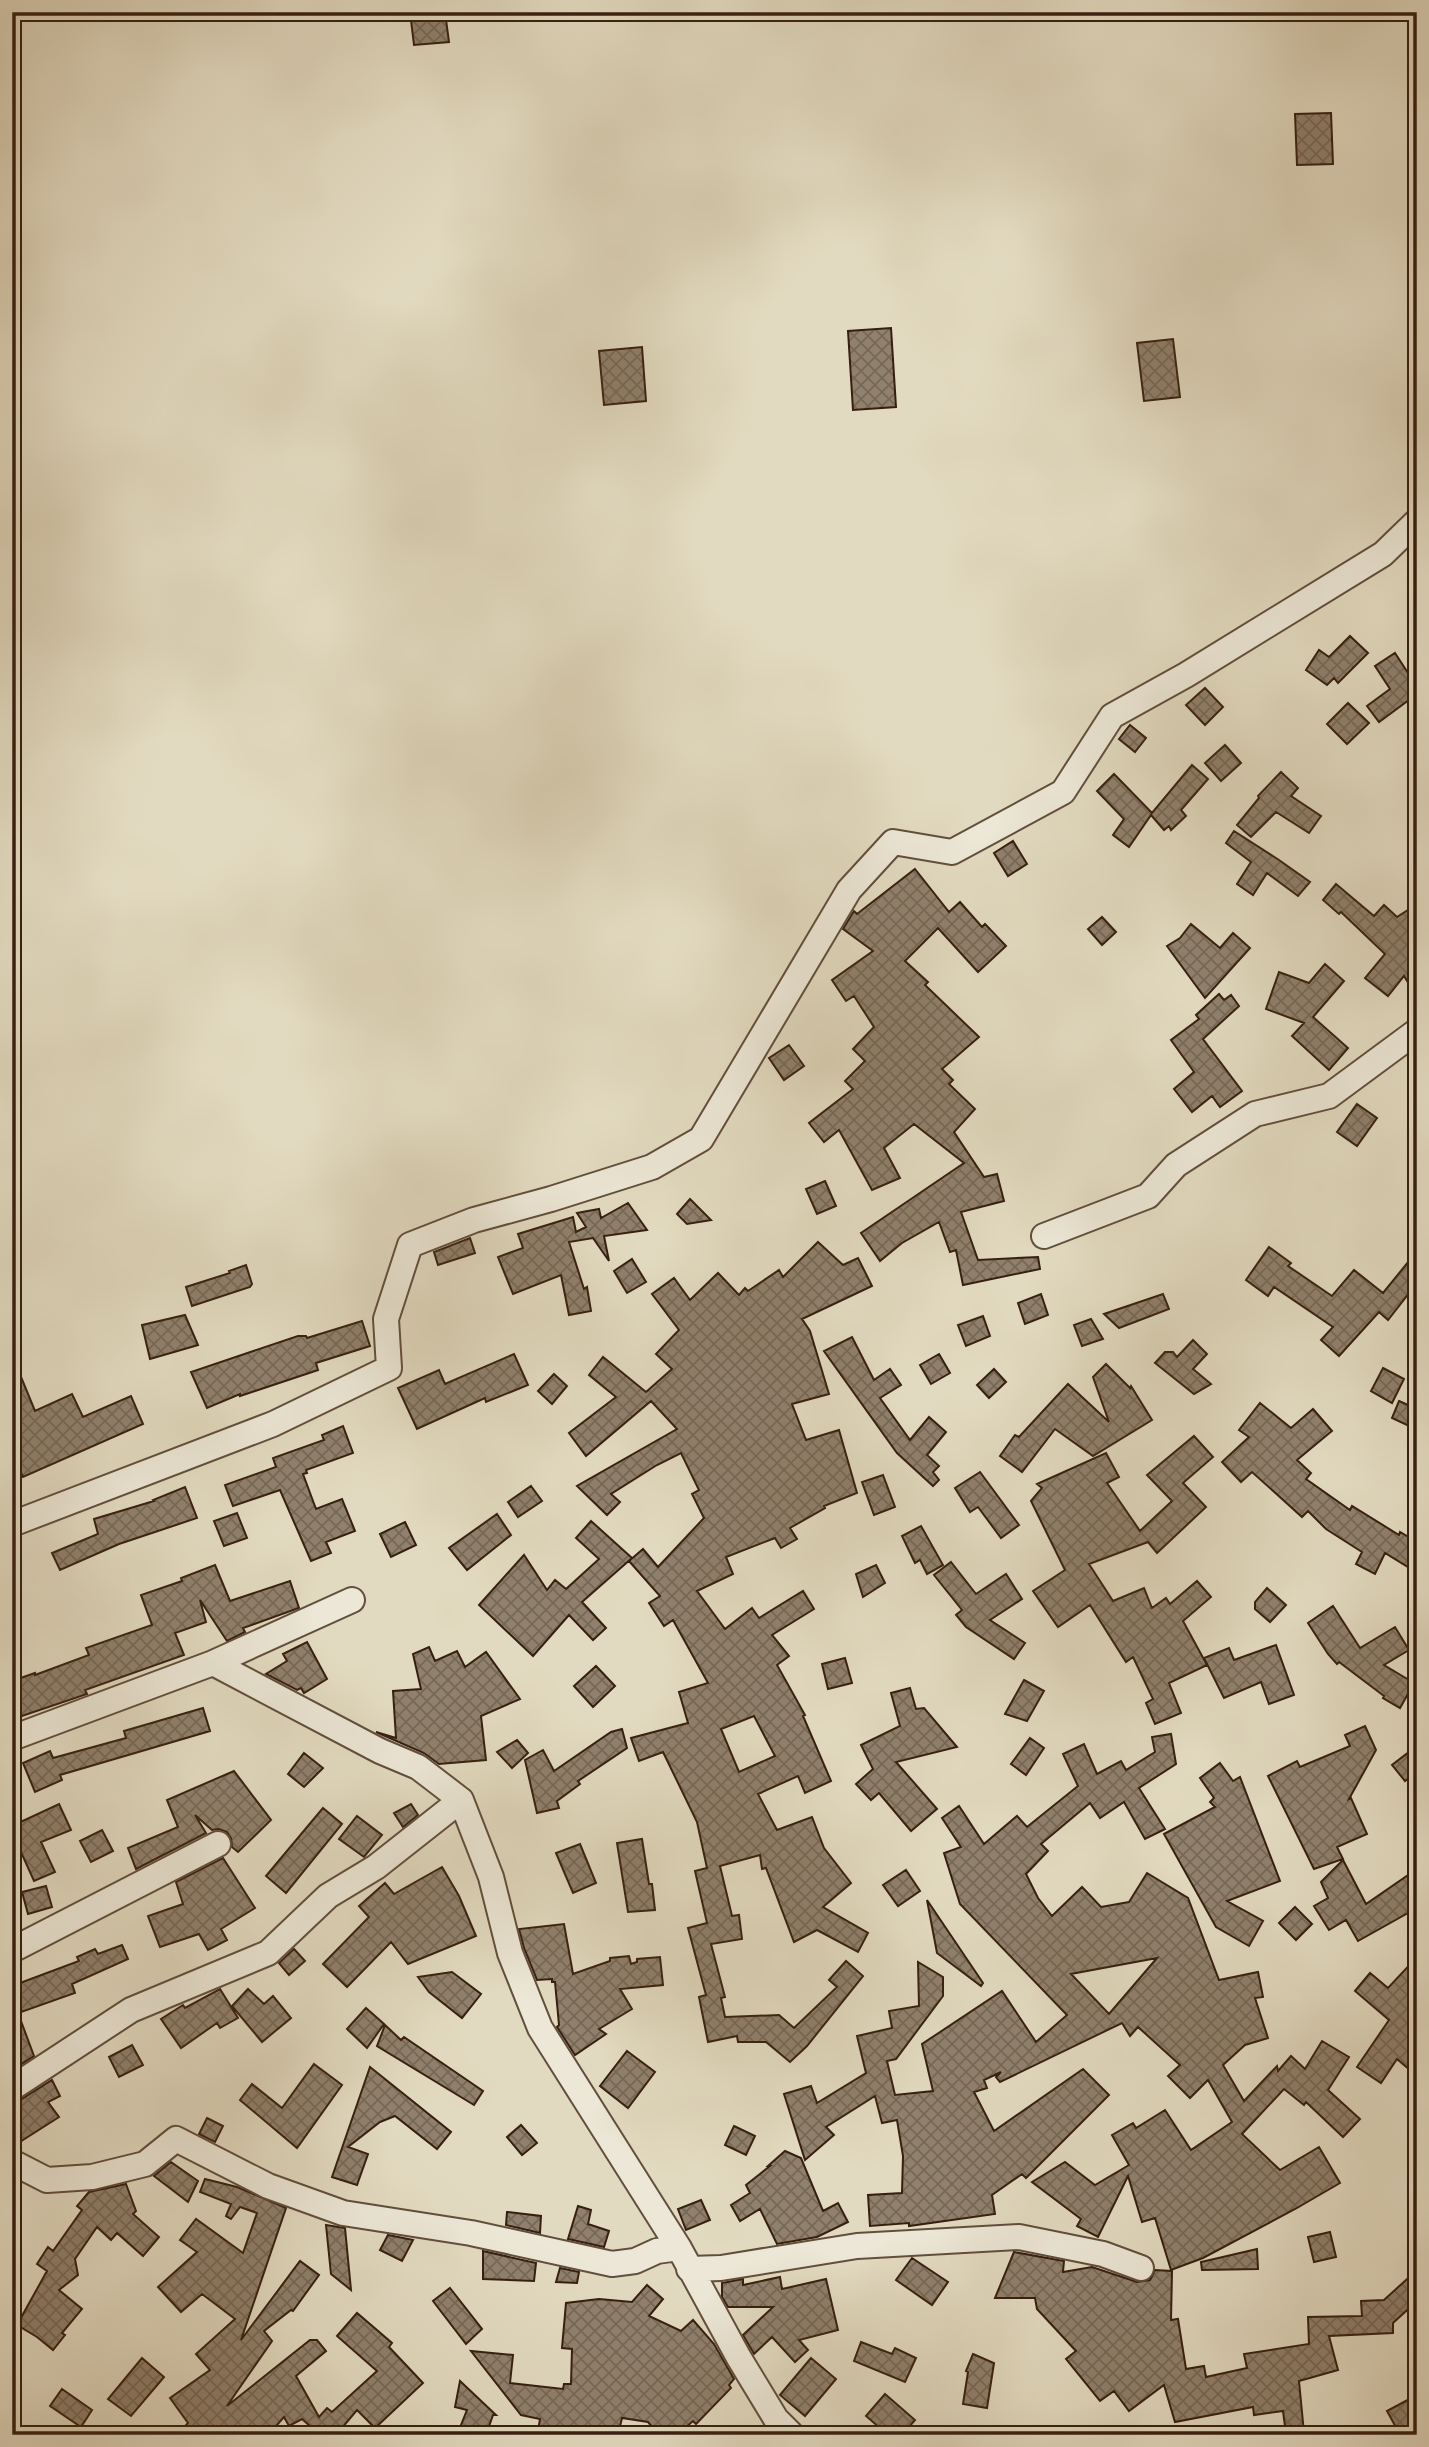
<svg xmlns="http://www.w3.org/2000/svg" width="1429" height="2447" font-family="'Libre Bodoni',serif">
	<style>
		.building { fill: url(#building-cross-hatch); stroke: #371f10; stroke-width: 2; fill-rule: evenodd }
		.lines { fill: none; stroke-linecap: round; stroke-linejoin: round }
		.street-casing { stroke: #624e3c; stroke-width: 28 }
		.street { stroke: #ece7d6; stroke-width: 24 }
	</style>
	<defs>
		<pattern id="building-cross-hatch" width="8" height="8" patternUnits="userSpaceOnUse" patternTransform="scale(1.75)"><rect width="8" height="8" fill="#90806c"/><path d="M0 0l8 8M0 8l8-8" fill="none" stroke="#766857"/></pattern>
	</defs>
	<rect width="100%" height="100%" fill="#e2dac0"/>
	<filter id="stains"><feTurbulence type="fractalNoise" baseFrequency=".00286" numOctaves="4"/><feColorMatrix values="0 0 0 0 .2 0 0 0 0 .09 0 0 0 0 .02 0 0 0 .5 -.17"/></filter>
	<radialGradient id="worn" r=".72"><stop offset=".6" stop-color="#630" stop-opacity="0"/><stop offset="1" stop-color="#630" stop-opacity=".3"/></radialGradient>
	<path class="building" d="M410,12H445L449,42L414,45Z
		M1331,113L1333,164L1297,165L1295,114Z
		M891,328L896,407L853,410L848,331Z
		M1173,339L1180,397L1144,401L1137,343Z
		M642,347L646,401L604,405L599,351Z
		M1350,636L1368,653L1338,683L1334,678L1327,685L1306,670L1319,650L1329,657Z
		M1395,653L1408,673L1417,666V694L1379,722L1367,706L1390,689L1375,666Z
		M1205,688L1223,707L1205,725L1186,705Z
		M1348,703L1369,723L1347,744L1327,724Z
		M1130,725L1146,738L1135,752L1119,739Z
		M1225,745L1241,763L1221,781L1205,763Z
		M1192,765L1208,779L1181,810L1186,816L1171,830L1169,826L1164,830L1151,815L1129,847L1113,835L1124,819L1097,791L1114,774L1152,813Z
		M1281,772L1298,788L1291,796L1321,816L1309,833L1276,812L1251,837L1237,825L1259,798L1258,796Z
		M1234,831L1279,860L1310,882L1298,896L1267,873L1253,895L1237,884L1251,862L1226,843Z
		M1013,841L1027,864L1008,876L994,853Z
		M915,869L949,912L960,902L982,927L985,924L1006,946L978,972L938,928L905,961L928,982L925,985L979,1037L942,1069L953,1080L949,1084L975,1109L954,1132L984,1177L997,1174L1004,1201L961,1212L978,1260L1038,1257L1040,1269L963,1285L956,1250L950,1252L939,1222L902,1243L880,1261L861,1233L964,1163L914,1124L884,1148L900,1178L872,1190L839,1130L824,1142L809,1123L853,1089L845,1081L865,1061L853,1049L874,1027L854,996L846,1001L832,980L873,951L843,929L854,911L857,914Z
		M1336,884L1374,916L1384,905L1397,917L1417,904V997L1404,976L1388,996L1365,978L1385,954L1341,912L1339,914L1323,900Z
		M1102,917L1116,932L1102,945L1088,929Z
		M1191,924L1220,948L1233,933L1250,948L1205,998L1167,946L1180,938Z
		M1325,964L1344,981L1313,1017L1348,1048L1329,1070L1292,1036L1304,1023L1266,1009L1279,972L1309,983Z
		M1219,994L1224,1000L1231,995L1239,1006L1203,1039L1242,1091L1220,1107L1212,1096L1192,1112L1174,1089L1194,1072L1171,1040L1199,1019L1196,1015Z
		M789,1045L804,1066L784,1080L769,1058Z
		M1357,1104L1377,1118L1357,1146L1337,1132Z
		M825,1181L836,1206L817,1214L806,1189Z
		M690,1199L711,1220L687,1224L677,1214Z
		M628,1203L647,1230L604,1236L609,1261L593,1238L569,1242L584,1289L587,1287L591,1311L569,1315L561,1275L513,1294L498,1257L523,1248L518,1234L573,1217L576,1232L586,1227L577,1213L599,1209L601,1218Z
		M470,1238L475,1253L438,1265L434,1252Z
		M818,1242L843,1265L858,1258L872,1286L802,1319L810,1331L829,1394L792,1404L806,1440L839,1430L857,1493L824,1506L825,1508L790,1528L797,1539L781,1548L775,1538L726,1557L733,1574L697,1591L725,1629L752,1608L759,1618L803,1591L814,1609L772,1635L789,1656L777,1665L805,1715L803,1716L831,1781L805,1793L798,1776L758,1794L777,1830L812,1817L824,1848L851,1883L823,1907L868,1933L858,1952L817,1930L794,1942L766,1868L762,1869L760,1855L720,1866L732,1916L739,1915L742,1939L711,1944L725,1997L721,1998L725,2017L779,2015L794,2028L837,1987L829,1980L846,1961L863,1976L807,2046L790,2062L766,2042H738L737,2036L708,2042L699,1997L706,1995L688,1928L707,1923L695,1871L707,1868L697,1822L663,1752L639,1761L631,1738L688,1723L679,1692L708,1683L673,1620L664,1626L649,1603L660,1596L629,1561L643,1549L658,1567L704,1518L692,1494L699,1490L681,1453L657,1465L611,1494L620,1502L607,1515L577,1486L677,1429L651,1401L586,1456L569,1433L616,1397L589,1375L603,1357L646,1392L672,1369L656,1354L679,1330L652,1294L674,1278L690,1300L718,1273L739,1295L745,1288L748,1291L779,1270L783,1277ZM754,1716L775,1756L739,1772L721,1729Z
		M1269,1247L1291,1263L1288,1266L1332,1296L1354,1270L1383,1293L1417,1251V1283L1388,1320L1379,1312L1339,1356L1321,1340L1333,1327L1274,1287L1268,1296L1246,1280Z
		M632,1259L646,1282L627,1293L614,1271Z
		M246,1265L252,1284L250,1287L192,1306L186,1287L230,1273L229,1271Z
		M1041,1294L1048,1315L1025,1324L1018,1303Z
		M1163,1294L1169,1309L1119,1328L1104,1314Z
		M185,1315L198,1345L150,1359L142,1325Z
		M983,1316L990,1336L966,1346L958,1325Z
		M1091,1319L1103,1339L1082,1346L1074,1325Z
		M362,1321L370,1346L316,1363L318,1370L240,1396V1394L207,1408L191,1372L298,1336H306L307,1338Z
		M852,1337L874,1380L890,1369L901,1385L880,1398L910,1440L929,1417L946,1432L927,1455L939,1466L933,1472L939,1480L933,1486L897,1453L824,1351Z
		M1193,1340L1207,1354L1193,1369L1211,1384L1194,1394L1155,1363L1165,1352H1173L1177,1357Z
		M514,1354L528,1385L486,1402L485,1398L417,1429L398,1388L439,1370L445,1384Z
		M939,1354L950,1373L931,1384L920,1365Z
		M12,1355L35,1411L72,1394L83,1417L131,1396L143,1424L23,1477L12,1454Z
		M1106,1364L1130,1388L1131,1386L1152,1420L1093,1456L1055,1429L1022,1472L1000,1456L1015,1435L1019,1437L1068,1384L1109,1422L1093,1377Z
		M1383,1368L1404,1379L1392,1403L1371,1391Z
		M994,1369L1006,1382L989,1398L977,1385Z
		M554,1374L567,1386L552,1404L538,1391Z
		M1399,1401L1417,1409L1409,1426L1392,1418Z
		M1260,1403L1291,1428L1313,1409L1332,1431L1297,1460L1311,1473L1306,1479L1350,1510L1352,1506L1399,1535L1400,1532L1417,1542V1552L1408,1567L1385,1553L1375,1574L1356,1564L1362,1552L1326,1529L1308,1511L1302,1517L1252,1472L1241,1482L1222,1462L1249,1437L1239,1430Z
		M343,1426L353,1453L306,1470L307,1473L303,1474L316,1509L342,1499L355,1531L326,1542L331,1553L311,1561L280,1490L233,1506L225,1485L276,1467L273,1458L324,1440L322,1435Z
		M1194,1436L1213,1457L1183,1483L1206,1507L1157,1553L1148,1542L1089,1564L1113,1601L1144,1588L1152,1608L1166,1598L1170,1604L1197,1581L1211,1597L1183,1621L1207,1665L1169,1683L1181,1713L1155,1724L1146,1703L1153,1699L1133,1657L1126,1662L1090,1605L1058,1627L1033,1591L1065,1570L1031,1501L1042,1488L1037,1484L1106,1453L1119,1477L1107,1483L1140,1531L1172,1501L1147,1475Z
		M980,1472L1019,1525L1001,1538L978,1507L970,1512L955,1488Z
		M883,1475L895,1507L874,1515L862,1482Z
		M531,1486L542,1501L518,1517L508,1502Z
		M185,1487L197,1518L119,1544L60,1570L52,1553L98,1534L94,1519L154,1501L153,1500Z
		M237,1513L247,1538L224,1546L214,1521Z
		M497,1514L511,1535L467,1570L449,1548Z
		M591,1521L632,1558L582,1602L606,1628L593,1640L569,1615L533,1656L479,1605L524,1555L547,1590L555,1580L566,1589L599,1559L576,1538Z
		M405,1522L416,1545L391,1557L380,1534Z
		M921,1526L943,1565L927,1574L920,1560L915,1563L902,1536Z
		M951,1562L976,1594L1006,1574L1022,1599L990,1620L1025,1643L1014,1659L966,1627L956,1615L962,1610L934,1575Z
		M215,1565L230,1601L290,1581L299,1608L243,1628L245,1632L227,1641L200,1600L206,1622L175,1633L184,1655L85,1690L87,1694L16,1718L12,1707V1681L35,1673V1675L89,1655L86,1648L152,1625L141,1595L182,1581L181,1578Z
		M876,1565L885,1583L863,1597L856,1574Z
		M1267,1588L1286,1605L1270,1622L1255,1609V1602Z
		M1333,1606L1360,1648L1395,1627L1409,1650L1384,1665L1414,1683L1400,1708L1383,1698L1384,1696L1339,1662L1337,1664L1328,1654L1308,1623Z
		M307,1642L327,1679L304,1693L301,1688L297,1690L266,1674L287,1661L283,1654Z
		M1276,1645L1294,1695L1269,1704L1261,1682L1224,1698L1204,1658L1229,1648L1234,1660Z
		M429,1647L435,1661L457,1651L465,1667L486,1652L520,1699L481,1716L486,1760L439,1764L424,1753L376,1732L396,1738L393,1691L421,1689L413,1654Z
		M845,1658L852,1683L828,1689L822,1664Z
		M596,1666L615,1686L593,1707L574,1686Z
		M1024,1680L1044,1691L1027,1721L1005,1714Z
		M910,1688L916,1709L924,1708L957,1747L896,1762L937,1809L911,1831L879,1793L871,1800L856,1784L873,1769L861,1745L900,1726L891,1693Z
		M203,1708L210,1731L60,1775L62,1780L35,1792L23,1763L50,1751L53,1758L126,1738L124,1731Z
		M1365,1726L1376,1750L1349,1799L1351,1798L1367,1834L1337,1847L1343,1859L1314,1869L1268,1776L1297,1761L1300,1767L1350,1746L1345,1735Z
		M622,1729L627,1748L578,1781L580,1784L557,1801L559,1808L537,1813L525,1760L543,1750L554,1771L611,1732Z
		M1171,1734L1176,1764L1139,1788L1165,1829L1145,1839L1124,1802L1100,1818L1090,1803L1041,1844L1048,1851L1026,1874L1038,1898L1052,1916L1082,1887L1101,1907L1129,1902L1147,1873L1188,1898L1219,1980L1258,1972L1263,1997L1255,1998L1268,2038L1245,2045L1223,2065L1244,2101L1277,2066L1278,2071L1291,2056L1305,2069L1322,2041L1349,2057L1328,2090L1360,2119L1343,2137L1306,2102L1304,2105L1284,2089L1242,2134L1280,2170L1319,2147L1340,2183L1297,2208L1203,2258L1171,2270L1155,2218L1142,2222L1128,2176L1098,2237L1077,2226L1081,2219L1032,2182L1065,2162L1095,2185L1129,2165L1112,2135L1133,2123L1136,2128L1165,2110L1191,2150L1232,2122L1208,2080L1190,2098L1168,2076L1180,2065L1138,2027L1130,2036L1122,2023L1000,2082L996,2077L1001,2072L984,2080L987,2088L974,2092L994,2131L1083,2069L1109,2095L1026,2178L1022,2174L992,2195L995,2214L909,2226V2223L870,2226L868,2195L902,2193L903,2156L897,2120L882,2123L875,2096L826,2127L834,2135L805,2160L784,2094L811,2086L817,2103L866,2073L857,2036L892,2028L889,2011L919,2006L918,1962L943,1977V1996L896,2059L887,2061L895,2095L933,2091L922,2044L1002,1991L1036,2042L1067,2015L960,1904L944,1853L961,1847L942,1818L959,1806L984,1844L1017,1816L1027,1827L1078,1786L1063,1754L1084,1744L1097,1774L1121,1761L1126,1770L1155,1752L1152,1737ZM1157,1958L1109,2014L1071,1974Z
		M1030,1738L1044,1748L1026,1775L1011,1764Z
		M517,1740L528,1753L512,1768L497,1752Z
		M1409,1752L1417,1762V1772L1405,1781L1392,1765Z
		M304,1753L323,1768L304,1787L288,1774Z
		M1220,1763L1233,1781L1240,1777L1280,1881L1227,1901L1263,1921L1249,1946L1216,1927L1164,1834L1215,1807L1210,1802L1214,1798L1200,1778Z
		M234,1771L271,1820L238,1852L232,1847L231,1838L227,1832L219,1829L212,1830L195,1815L206,1833L136,1869L128,1848L178,1827L167,1800Z
		M59,1804L71,1830L41,1842L55,1872L34,1881L21,1852L12,1856V1826Z
		M411,1804L418,1815L403,1827L394,1813Z
		M323,1808L342,1824L286,1893L266,1876Z
		M357,1816L382,1835L364,1857L339,1839Z
		M102,1830L113,1851L91,1862L80,1841Z
		M642,1839L649,1884H652L655,1910L628,1912L617,1843Z
		M580,1844L596,1883L573,1893L556,1853Z
		M223,1858L255,1908L221,1929L227,1940L208,1950L199,1934L160,1947L148,1916L183,1904L176,1882Z
		M1343,1860L1366,1904L1417,1869V1908L1358,1941L1346,1920L1329,1930L1314,1906L1328,1898L1321,1882Z
		M442,1867L459,1896L476,1936L408,1964L391,1942L347,1987L323,1964L369,1917L359,1906L385,1883L394,1894Z
		M906,1870L920,1891L898,1906L883,1885Z
		M46,1886L52,1907L28,1914L22,1892Z
		M927,1900L983,1983L981,1986L937,1953Z
		M1295,1907L1312,1924L1296,1940L1279,1923Z
		M564,1924L573,1974L610,1961V1958L629,1956L631,1964L637,1962V1959L660,1957L663,1985L620,1989L632,2009L599,2029L606,2034L575,2055L557,2027L559,2025L555,1982H552V1979L537,1980L524,1948L519,1929Z
		M122,1945L128,1959L72,1984L75,1993L18,2013L34,2056L15,2068L12,2061V1986L79,1961L77,1957L95,1949L98,1954Z
		M294,1949L305,1961L289,1975L279,1963Z
		M1417,1957V2076L1397,2059L1381,2083L1357,2067L1389,2020L1355,1991L1370,1973L1388,1988Z
		M452,1972L481,1994L462,2018L429,1992L418,1977Z
		M220,1989L238,2018L220,2028L217,2023L181,2048L161,2019L183,2005L185,2008Z
		M248,1989L264,2004L273,1996L291,2018L262,2042L232,2006Z
		M366,2008L384,2024L367,2048L347,2029Z
		M385,2025L401,2040L404,2037L483,2091L474,2105L377,2046Z
		M132,2045L143,2065L119,2077L109,2057Z
		M627,2051L655,2072L628,2108L600,2086Z
		M314,2064L342,2085L297,2148L240,2100L252,2084L282,2108Z
		M370,2067L451,2132L437,2149L395,2116L380,2122L348,2147L368,2154L357,2185L332,2177Z
		M52,2080L60,2096L48,2102L59,2117L12,2147V2103L20,2100Z
		M207,2118L223,2126L215,2142L199,2134Z
		M521,2125L537,2143L522,2155L507,2137Z
		M734,2126L755,2136L746,2155L725,2145Z
		M785,2151L801,2158L823,2211L838,2203L848,2222L817,2237L777,2244L760,2209L740,2221L731,2205L750,2193L746,2185L770,2166H768Z
		M171,2162L198,2181L188,2202L154,2176Z
		M205,2179L237,2187L286,2208L241,2340L300,2261L319,2275L293,2311L291,2310L264,2331L272,2341L227,2406L310,2340H317L326,2351L296,2376L319,2417L327,2408L332,2412L377,2371L337,2336L357,2313L392,2343L389,2347L423,2383L375,2428L357,2410L336,2435H320L302,2419L289,2426L284,2417L268,2435H177L188,2423L170,2398L210,2370L196,2354L235,2319L202,2294L181,2312L158,2287L197,2252L180,2240L196,2219L243,2253L257,2213L240,2207L231,2219L226,2216L231,2204L200,2192Z
		M126,2184L136,2211L133,2214L159,2237L143,2256L117,2233L111,2240L97,2227L75,2259L78,2275L59,2290L82,2309L62,2333L65,2335L53,2350L37,2337L17,2325L47,2271L37,2264L48,2247L53,2251L82,2210L77,2206L89,2192Z
		M701,2200L710,2220L686,2230L678,2209Z
		M578,2206L591,2210L588,2224L609,2231L604,2247L568,2239Z
		M507,2212L541,2216L540,2233L506,2225Z
		M326,2225L345,2228L351,2290L331,2274Z
		M1330,2232L1336,2257L1314,2262L1308,2237Z
		M388,2235L413,2240L402,2261L380,2250Z
		M1257,2249L1258,2269L1202,2270L1201,2262Z
		M483,2251L536,2263L534,2281L483,2279Z
		M1014,2252L1064,2261L1063,2272L1092,2267L1137,2282L1150,2280L1155,2270L1172,2271L1171,2320L1178,2319L1186,2369L1204,2366L1206,2377L1247,2368L1244,2354L1309,2344L1308,2317L1362,2316L1361,2301L1384,2300L1417,2270V2301L1393,2323V2333L1329,2336L1338,2370L1299,2381L1304,2433L1286,2434L1283,2411L1254,2415L1253,2407L1175,2422L1164,2385L1129,2411L1114,2391L1100,2401L1066,2359L1076,2351L1037,2309L1035,2298H995Z
		M912,2258L948,2282L932,2305L896,2280Z
		M560,2268L579,2272L577,2283L556,2282Z
		M780,2277L782,2289L826,2279L838,2330L799,2340L808,2350L795,2362L772,2337L754,2354L743,2335L773,2307H728L722,2297V2283L743,2279V2285Z
		M647,2285L663,2299L649,2316L681,2331L693,2320L714,2344L734,2379L729,2385L731,2388L696,2424L693,2421L677,2435H659L648,2422L622,2418L618,2435H556L538,2431L540,2419L521,2415L471,2351L513,2355L510,2383L563,2389L564,2384H571L572,2349L562,2348L566,2303L599,2299L632,2302Z
		M450,2288L482,2329L466,2344L433,2301Z
		M861,2342L892,2354L895,2348L916,2358L905,2382L854,2361Z
		M973,2354L994,2363L987,2408L963,2404L968,2372L966,2371Z
		M142,2358L164,2377L131,2416L108,2399Z
		M811,2358L836,2379L805,2416L780,2395Z
		M460,2381L496,2415H493L486,2435H457L467,2410L455,2407Z
		M62,2389L92,2410L81,2427L50,2406Z
		M885,2394L915,2420L902,2435H888L866,2416Z
		M1417,2395V2423L1399,2433L1387,2411Z"/>
	<g class="lines">
		<defs>
			<path id="street" d="M1044,1236L1148,1196L1176,1165L1255,1114L1329,1096L1417,1031
				M12,1524L273,1424L389,1368L386,1319L410,1245L474,1220L551,1199L652,1167L701,1139L849,890L893,842L952,852L1063,792L1112,716L1186,675L1383,554L1417,521
				M213,1663L380,1751L418,1767L461,1800L491,1877L510,1953L540,2028L679,2248L739,2358L776,2419L792,2435
				M12,1738L213,1663L352,1600
				M12,1950L218,1844
				M12,2088L131,2010L268,1953L328,1896L376,1867L461,1800
				M12,2162L47,2180L92,2177L145,2164L176,2139L268,2186L343,2213L471,2233L612,2264L635,2261L657,2251L679,2248
				M689,2269L721,2268L857,2246L1019,2237L1103,2254L1141,2268"/>
		</defs>
		<use href="#street" class="street-casing"/>
		<use href="#street" class="street"/>
	</g>
	<rect width="1429" height="2447" fill="none" stroke="#e2dac0" stroke-width="42"/>
	<rect x="14" y="14" width="1401" height="2419" fill="none" stroke="#371f10" stroke-width="3.5"/>
	<rect x="21" y="21" width="1387" height="2405" fill="none" stroke="#371f10" stroke-width="2"/>
	<rect width="100%" height="100%" filter="url(#stains)"/>
	<rect width="100%" height="100%" fill="url(#worn)"/>
</svg>
